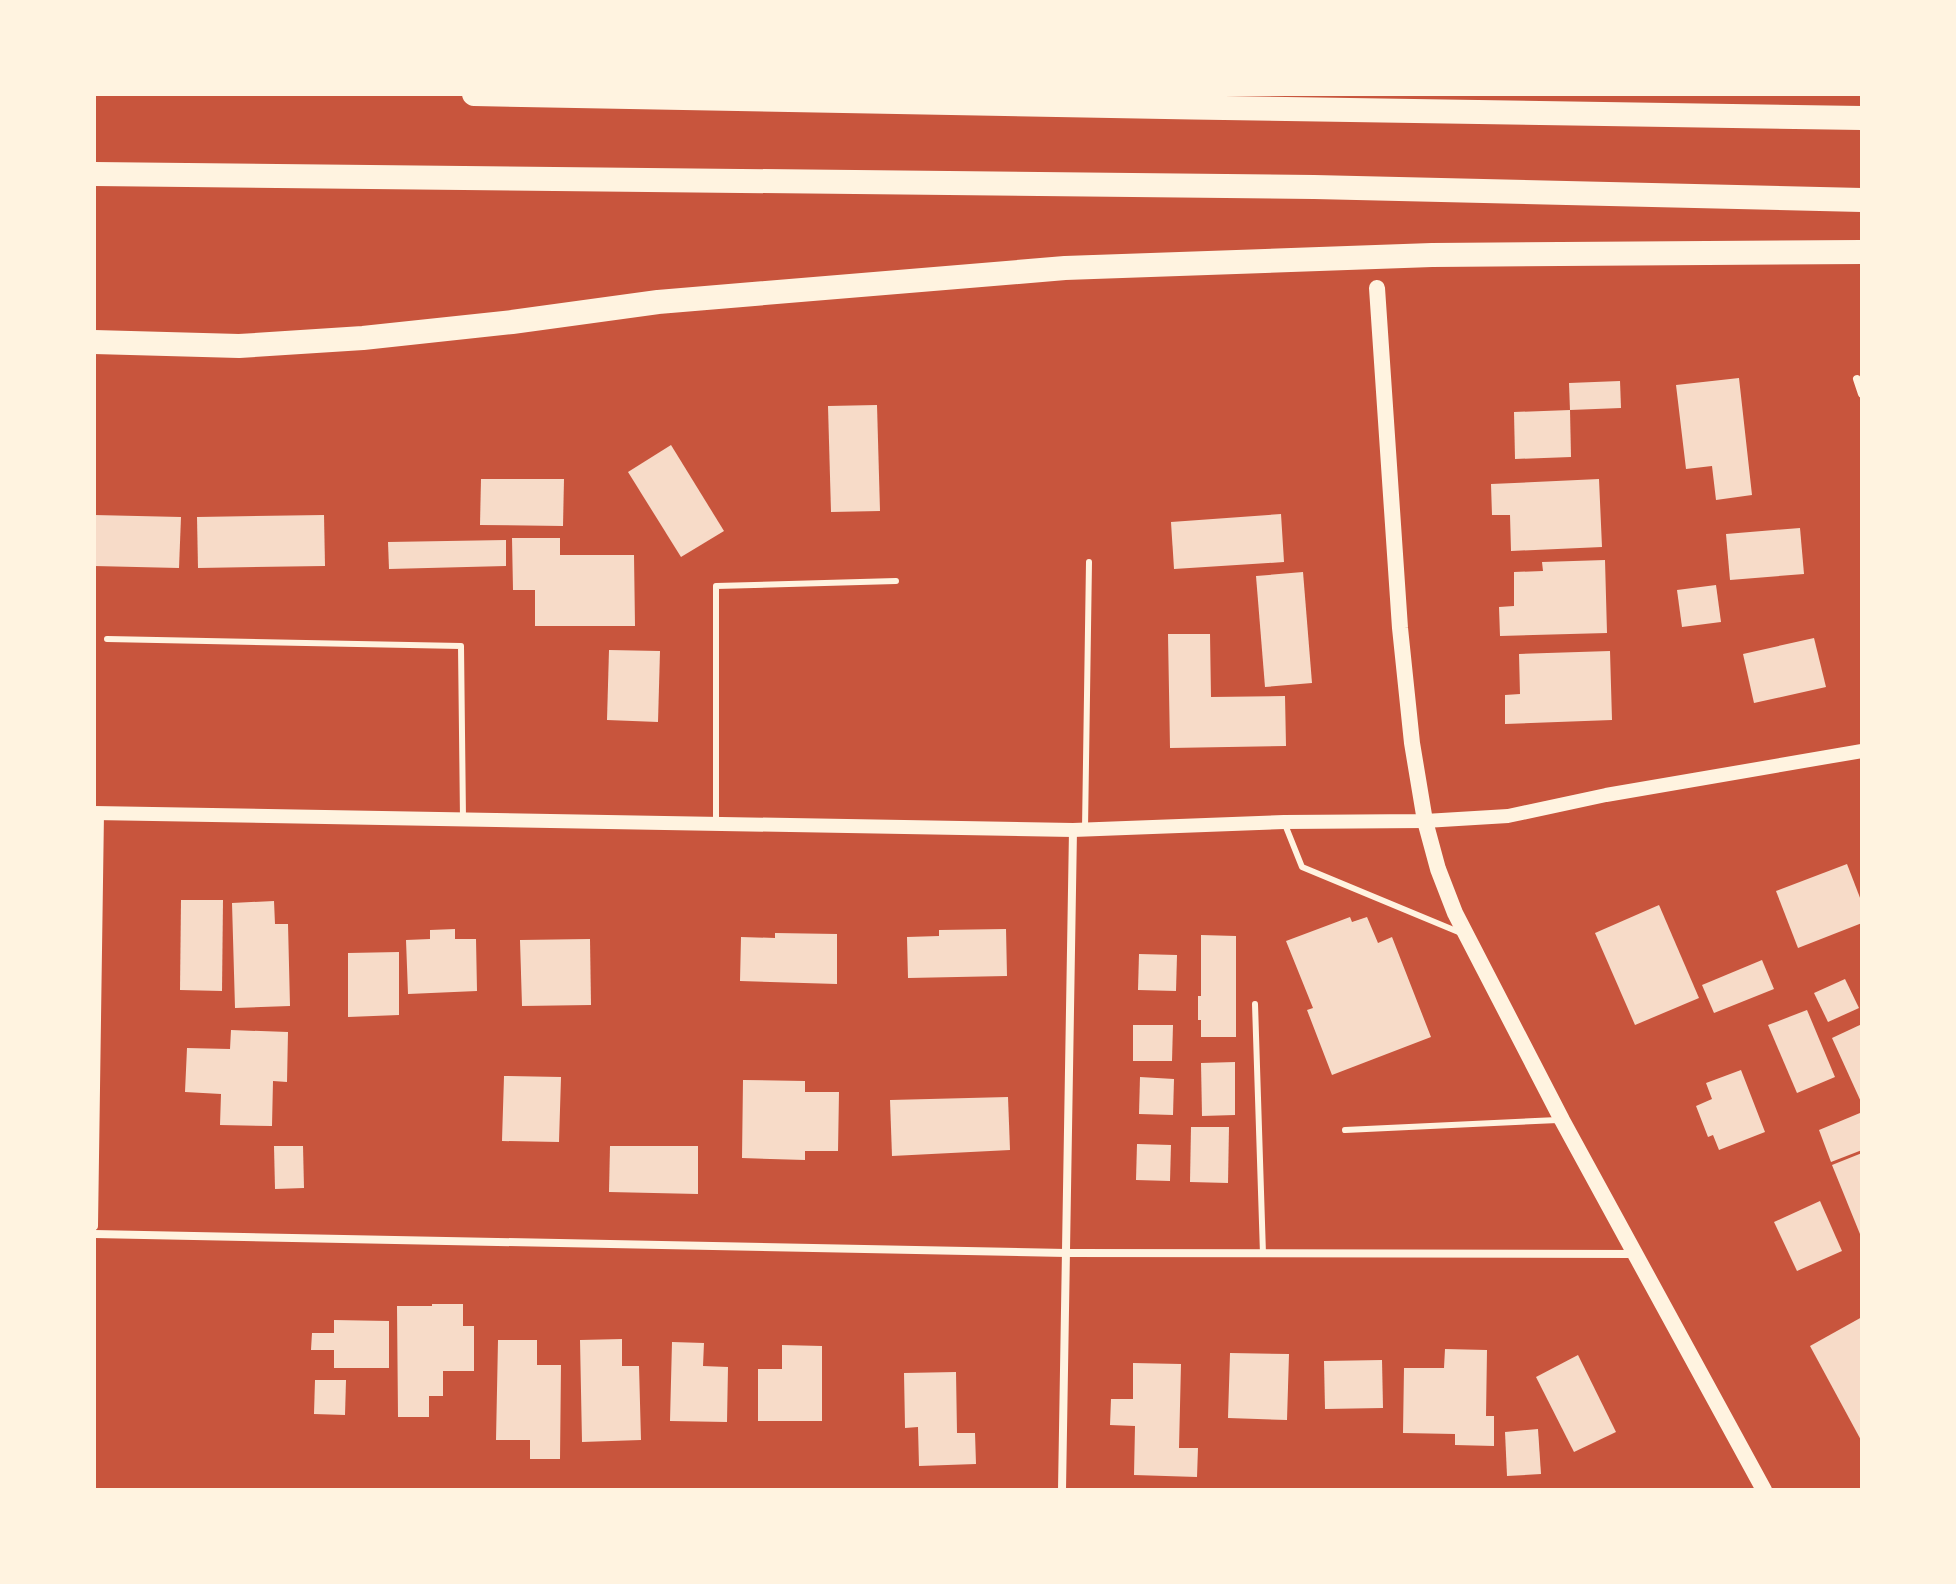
<svg xmlns="http://www.w3.org/2000/svg" width="1956" height="1584" viewBox="0 0 1956 1584" font-family="'Public Sans',sans-serif">
<style>
.building{fill:#f7dbc8}
.lines{fill:none;stroke-linecap:round;stroke-linejoin:round}
.service{stroke:#fff3e0;stroke-width:6}
.minor{stroke:#fff3e0;stroke-width:8}
.tertiary{stroke:#fff3e0;stroke-width:14}
.secondary{stroke:#fff3e0;stroke-width:16}
.motorway{stroke:#fff3e0;stroke-width:24}
</style>
<rect width="100%" height="100%" fill="#c8553d"/>
<!-- building -->
<g class="building">
<polygon points="1739,378 1752,495 1716,500 1712,466 1686,469 1676,385"/>
<polygon points="1620,381 1621,408 1570,410 1569,383"/>
<polygon points="877,405 880,511 831,512 828,406"/>
<polygon points="1570,410 1571,457 1515,459 1514,412"/>
<polygon points="671,445 724,531 681,557 628,472"/>
<polygon points="481,479 564,479 563,526 480,525"/>
<polygon points="1599,479 1602,547 1511,551 1510,515 1492,515 1491,484"/>
<polygon points="1281,514 1284,562 1174,569 1171,522"/>
<polygon points="94,515 181,517 179,568 94,566"/>
<polygon points="324,515 325,566 198,568 197,517"/>
<polygon points="1800,528 1804,574 1730,580 1726,534"/>
<polygon points="512,538 560,538 560,555 634,555 635,626 535,626 535,590 513,590"/>
<polygon points="506,540 506,566 389,569 388,542"/>
<polygon points="1605,560 1607,633 1500,636 1499,607 1514,606 1514,572 1543,571 1542,562"/>
<polygon points="1303,572 1312,683 1265,687 1256,576"/>
<polygon points="1716,585 1721,622 1682,627 1677,590"/>
<polygon points="1168,634 1210,634 1211,697 1285,696 1286,746 1170,748"/>
<polygon points="1814,638 1826,687 1754,703 1743,654"/>
<polygon points="609,650 660,651 658,722 607,720"/>
<polygon points="1610,651 1612,720 1505,724 1505,695 1520,694 1519,654"/>
<polygon points="1847,864 1862,903 1862,923 1798,948 1776,891"/>
<polygon points="181,900 223,900 222,991 180,990"/>
<polygon points="274,901 275,924 288,924 290,1006 235,1008 232,903"/>
<polygon points="1659,905 1699,998 1635,1025 1595,933"/>
<polygon points="1350,917 1352,922 1367,917 1378,943 1392,937 1431,1037 1332,1075 1307,1010 1313,1008 1286,941"/>
<polygon points="455,929 455,939 476,939 477,991 408,994 406,940 430,939 430,930"/>
<polygon points="1006,929 1007,976 908,978 907,937 939,936 939,930"/>
<polygon points="775,933 837,934 837,984 740,981 741,937 775,938"/>
<polygon points="1201,935 1236,936 1236,1037 1201,1037 1201,1020 1198,1020 1198,996 1201,996"/>
<polygon points="590,939 591,1005 522,1006 520,940"/>
<polygon points="399,952 399,1015 348,1017 348,953"/>
<polygon points="1139,954 1177,955 1176,991 1138,990"/>
<polygon points="1762,960 1774,989 1714,1013 1702,985"/>
<polygon points="1845,979 1859,1008 1828,1022 1814,993"/>
<polygon points="1807,1010 1835,1077 1797,1093 1768,1025"/>
<polygon points="1862,1024 1862,1104 1832,1038"/>
<polygon points="1133,1025 1173,1025 1172,1061 1133,1061"/>
<polygon points="231,1030 288,1032 287,1082 273,1081 272,1126 220,1125 221,1094 185,1092 187,1048 230,1049"/>
<polygon points="1235,1062 1235,1115 1202,1116 1201,1063"/>
<polygon points="1741,1070 1765,1132 1719,1150 1713,1135 1708,1137 1696,1106 1712,1099 1706,1083"/>
<polygon points="504,1076 561,1077 559,1142 502,1141"/>
<polygon points="1140,1077 1174,1079 1173,1115 1139,1114"/>
<polygon points="743,1080 805,1081 805,1092 839,1092 838,1151 805,1151 805,1160 742,1158"/>
<polygon points="1008,1097 1010,1150 892,1156 890,1100"/>
<polygon points="1860,1113 1862,1150 1831,1162 1819,1130"/>
<polygon points="1191,1127 1229,1127 1228,1183 1190,1182"/>
<polygon points="1137,1144 1171,1145 1170,1181 1136,1180"/>
<polygon points="274,1146 303,1146 304,1188 275,1189"/>
<polygon points="610,1146 698,1146 698,1194 609,1192"/>
<polygon points="1862,1153 1862,1239 1832,1165"/>
<polygon points="1820,1201 1842,1251 1797,1271 1774,1222"/>
<polygon points="432,1304 463,1304 463,1326 474,1326 474,1371 443,1371 443,1396 429,1396 429,1417 398,1417 397,1306 432,1306"/>
<polygon points="1862,1317 1862,1442 1810,1346"/>
<polygon points="334,1320 389,1321 389,1368 334,1368 334,1350 311,1350 312,1333 334,1333"/>
<polygon points="622,1339 622,1366 639,1366 641,1440 582,1442 580,1340"/>
<polygon points="498,1340 537,1340 537,1365 561,1365 560,1459 530,1459 530,1440 496,1440"/>
<polygon points="672,1342 704,1343 703,1366 728,1367 727,1422 670,1421"/>
<polygon points="782,1345 822,1346 822,1421 758,1421 758,1369 782,1369"/>
<polygon points="1445,1349 1487,1350 1486,1416 1494,1416 1494,1446 1455,1445 1455,1434 1403,1433 1404,1368 1444,1368"/>
<polygon points="1230,1353 1289,1354 1287,1420 1228,1418"/>
<polygon points="1578,1355 1616,1432 1574,1452 1536,1377"/>
<polygon points="1382,1360 1383,1408 1325,1409 1324,1361"/>
<polygon points="1133,1363 1181,1364 1179,1448 1198,1448 1197,1477 1134,1475 1135,1426 1110,1425 1111,1399 1133,1399"/>
<polygon points="956,1372 957,1433 975,1433 976,1464 919,1466 918,1427 905,1428 904,1373"/>
<polygon points="315,1380 346,1380 345,1415 314,1414"/>
<polygon points="1538,1429 1541,1474 1507,1476 1505,1432"/>
</g>
<g class="lines">
<!-- service -->
<g class="service">
<polyline points="107,639 461,646 463,819"/>
<polyline points="1284,822 1302,867 1461,933"/>
<polyline points="716,824 716,586 896,581"/>
<polyline points="1085,829 1089,562"/>
<polyline points="1255,1004 1263,1254"/>
<polyline points="1345,1130 1558,1120"/>
</g>
<!-- minor -->
<g class="minor">
<polyline points="1857,379 1862,394"/>
<polyline points="94,1226 100,813"/>
<polyline points="94,1234 1066,1253 1636,1254"/>
<polyline points="1062,1490 1073,830"/>
</g>
<!-- tertiary -->
<polyline class="tertiary" points="94,813 1073,830 1284,822 1425,821 1508,816 1606,795 1862,751"/>
<!-- secondary -->
<polyline class="secondary" points="1377,288 1400,628 1412,743 1425,821 1438,869 1455,913 1562,1120 1764,1490"/>
<!-- motorway -->
<g class="motorway">
<path d="M 474,94 C 937,101 1399,114 1862,118"/>
<polyline points="94,174 1314,187 1862,200"/>
<polyline points="94,342 239,346 363,338 512,322 658,302 1065,268 1432,255 1862,252"/>
</g>
</g>
<!-- border -->
<rect width="1956" height="1584" fill="none" stroke="#fff3e0" stroke-width="192"/>
</svg>
